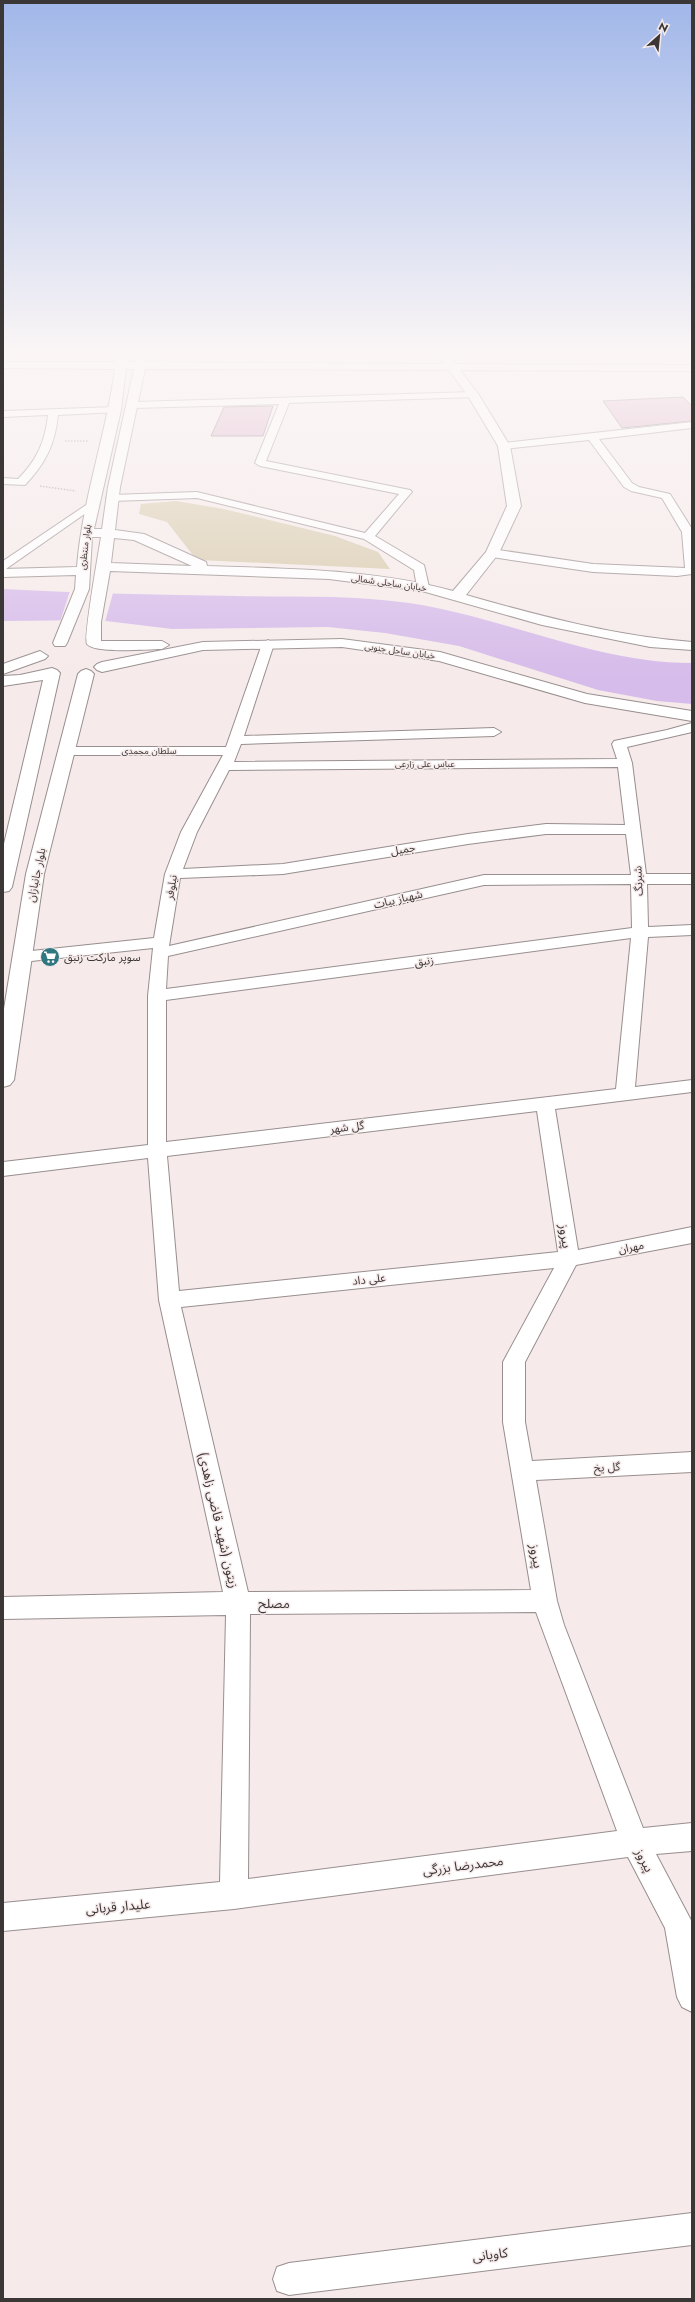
<svg xmlns="http://www.w3.org/2000/svg" width="695" height="2302" viewBox="0 0 695 2302" font-family="Jost,'Noto Sans Arabic',sans-serif">
<style>
.green{fill:#d8caac}
.water{fill:#d6bcea}
.pier{fill:#f6ebea}
.building{fill:#d8a6c1;stroke:#726a6e}
.lines{fill:none;stroke-linecap:round;stroke-linejoin:round}
.street-casing{stroke:#988e8e;stroke-width:2}
.secondary-casing{stroke:#988e8e;stroke-width:2}
.path{stroke:#a69e9e;stroke-width:1.5;stroke-dasharray:1.5 1.5;stroke-linecap:butt}
.street{fill:#fff;fill-rule:evenodd}
.secondary{fill:#fff;fill-rule:evenodd}
.labels{text-anchor:middle;stroke-width:3;stroke-linejoin:round;paint-order:stroke}
.far-street-label{font-size:9px;fill:#3b3737;stroke:#f6ebea}
.street-label{font-size:11px;fill:#3b3737;stroke:#f6ebea}
.poi-label{font-size:11px;fill:#3b3737;stroke:#f6ebea;text-anchor:start}
.near-street-label{font-size:13px;fill:#3b3737;stroke:#f6ebea}
</style>
<rect width="100%" height="100%" fill="#f6ebea"/>
<!-- green -->
<polygon class="green" points="176,501 224,509 335,536 378,552 390,569 200,560 192,554 167,522 139,514 141,504"/>
<!-- water -->
<path class="water" d="M 3,589 C 81,593 159,595 237,596 C 294,597 352,595 409,603 C 504,617 595,663 692,663 L 692,704 L 657,701 L 598,690 L 459,646 L 385,633 L 328,627 L 172,629 L 98,620 L 3,621 Z"/>
<!-- pier -->
<polygon class="pier" points="70,591 113,593 105,622 60,622"/>
<!-- building -->
<g class="building">
<polygon points="683,397 692,406 692,421 622,428 603,401"/>
<polygon points="273,406 263,436 211,436 224,407"/>
</g>
<g class="lines">
<!-- street casing -->
<g class="street-casing">
<g id="street">
<polygon points="473,392 477,393 477,397 289,403 266,461 410,490 412,492 410,494 375,536 424,565 429,587 427,590 423,591 417,587 414,570 364,539 197,498 112,501 106,498 112,495 197,492 365,533 399,494 260,466 255,463 279,404 133,408 128,405 133,402"/>
<path d="M 115,407 L 120,410 L 119,412 L 58,415 C 55,445 45,464 25,485 L 3,484 L 3,478 L 18,479 C 37,460 45,442 48,415 L 3,417 L 3,411 Z"/>
<polygon points="692,422 692,428 599,439 632,483 639,487 670,494 692,529 692,574 677,576 593,572 492,557 486,553 492,549 593,564 685,568 682,532 662,498 631,491 624,487 589,440 504,449 499,446 504,443"/>
<polygon points="92,501 96,502 98,504 96,506 3,571 3,561"/>
<path d="M 268,640 L 274,644 L 244,736 L 494,728 L 501,732 L 494,736 L 241,744 L 234,762 L 617,759 L 612,744 L 614,741 L 667,730 L 692,723 L 692,732 L 627,747 L 632,763 L 646,874 L 692,874 L 692,884 L 647,884 L 648,927 L 692,925 L 692,935 L 648,937 L 635,1087 L 692,1080 L 692,1092 L 555,1109 L 578,1250 L 692,1227 L 692,1243 L 576,1265 L 525,1362 L 525,1422 L 532,1461 L 692,1452 L 692,1472 L 536,1480 L 557,1601 L 564,1625 L 643,1828 L 692,1823 L 692,1851 L 656,1854 L 692,1922 L 692,2012 L 682,2007 L 677,1997 L 665,1928 L 628,1857 L 234,1909 L 3,1931 L 3,1903 L 220,1882 L 226,1615 L 3,1619 L 3,1597 L 223,1592 L 159,1300 L 148,1158 L 3,1176 L 3,1162 L 148,1145 L 148,996 L 153,948 L 22,962 L 16,961 L 14,957 L 16,953 L 22,952 L 154,938 L 165,874 L 181,832 L 223,755 L 67,755 L 60,751 L 67,747 L 226,747 L 262,644 ZM 618,767 L 625,825 L 546,824 L 468,834 L 283,864 L 183,869 L 197,832 L 229,770 ZM 546,834 L 626,834 L 631,875 L 484,875 L 169,946 L 180,878 L 283,874 L 468,844 ZM 631,884 L 632,928 L 166,989 L 168,956 L 484,885 ZM 631,938 L 616,1089 L 166,1142 L 166,1000 ZM 537,1111 L 558,1252 L 179,1291 L 167,1156 ZM 554,1268 L 503,1362 L 503,1422 L 531,1590 L 248,1592 L 181,1307 ZM 536,1612 L 617,1831 L 248,1879 L 250,1614 Z"/>
<polygon points="692,2213 692,2245 289,2295 277,2291 273,2279 277,2267 289,2263"/>
</g>
</g>
<!-- secondary casing -->
<g class="secondary-casing">
<g id="secondary">
<path d="M 117,355 L 127,355 L 127,362 L 136,362 L 138,355 L 148,355 L 147,362 L 444,364 L 440,358 L 445,355 L 449,356 L 455,364 L 692,365 L 692,371 L 460,370 L 479,395 L 510,446 L 521,506 L 499,553 L 466,595 C 540,616 615,636 692,642 L 692,650 L 650,647 L 542,625 L 422,591 L 329,579 L 110,571 L 101,622 L 101,641 L 162,641 L 169,645 L 162,649 C 148,649 95,654 87,644 C 83,639 99,550 101,537 L 92,537 L 89,589 L 67,643 L 65,646 L 55,646 L 53,643 L 75,589 L 76,575 L 3,577 L 3,569 L 77,567 C 82,500 106,436 115,369 L 3,368 L 3,362 L 116,362 ZM 126,369 L 134,369 L 108,487 L 102,529 L 94,529 L 121,410 ZM 145,369 L 449,370 L 468,396 L 498,446 L 507,506 L 486,552 L 453,591 C 374,569 289,569 207,566 L 206,562 L 144,534 L 115,530 L 120,487 ZM 114,538 L 134,540 L 192,566 L 111,563 Z"/>
<polygon points="342,639 440,652 587,694 692,711 692,721 585,703 439,661 342,647 203,650 102,672 97,670 94,667 97,664 102,662 203,642"/>
<polygon points="40,651 48,656 45,659 3,674 3,664"/>
<polygon points="52,668 57,670 60,673 12,887 9,891 3,892 3,848 43,680 3,686 3,676 20,675"/>
<polygon points="86,669 91,671 94,674 44,874 14,1080 10,1085 3,1087 3,1015 26,874 78,674 81,671"/>
</g>
</g>
<!-- path -->
<g class="path">
<polyline points="65,441 88,441"/>
<polyline points="40,486 76,491"/>
</g>
<!-- street -->
<use href="#street" class="street"/>
<!-- secondary -->
<use href="#secondary" class="secondary"/>
</g>
<!-- sky -->
<linearGradient id="sky" x2="0" y2="1"><stop stop-color="#a1b7e9"/><stop offset="0.52" stop-color="#fbf6f6"/><stop offset="1" stop-color="#fbf6f6" stop-opacity="0"/></linearGradient>
<rect width="695" height="677" fill="url(#sky)"/>
<!-- icons -->
<defs>
<g id="supermarket-disc" transform="scale(1)"><circle r="9.5" fill="#307782" stroke="#f6ebea"/><path d="M-6-5.5h2.5l.6 2H6L4.5 2H-2.5L-4.4-4H-6ZM-1.5 3.2a1.3 1.3 0 1 0 .1 0ZM3 3.2a1.3 1.3 0 1 0 .1 0Z" fill="#fff"/></g>
</defs>
<g fill-rule="evenodd">
<use href="#supermarket-disc" x="50" y="957"/>
</g>
<g class="labels">
<!-- far-street labels -->
<g class="far-street-label">
<text transform="translate(85 547) rotate(-83)" y="3">بلوار منتظری</text>
<text transform="translate(389 583) rotate(8)" y="3">خیابان ساحلی شمالی</text>
<text transform="translate(400 651) rotate(8)" y="3">خیابان ساحل جنوبی</text>
<text x="149" y="754">سلطان محمدی</text>
<text x="425" y="767">عباس علی زارعی</text>
</g>
<!-- street labels -->
<g class="street-label">
<text transform="translate(403 849) rotate(-9)" y="4">جمیل</text>
<text transform="translate(36 875) rotate(-78)" y="4">بلوار جانبازان</text>
<text transform="translate(638 881) rotate(-93)" y="4">شبرنگ</text>
<text transform="translate(171 887) rotate(-80)" y="4">نیلوفر</text>
<text transform="translate(398 899) rotate(-13)" y="4">شهباز بیات</text>
<text transform="translate(424 961) rotate(-8)" y="4">زنبق</text>
<text transform="translate(347 1127) rotate(-7)" y="4">گل شهر</text>
<text transform="translate(631 1247) rotate(-11)" y="4">مهران</text>
<text transform="translate(369 1279) rotate(-6)" y="4">علی داد</text>
<text transform="translate(607 1467) rotate(-3)" y="4">گل یخ</text>
</g>
<!-- poi labels -->
<g class="poi-label">
<text x="64" y="961">سوپر مارکت زنبق</text>
</g>
<!-- near-street labels -->
<g class="near-street-label">
<text transform="translate(566 1236) rotate(81)" y="5">پیروز</text>
<text transform="translate(219 1520) rotate(77)" y="5">زیتون (شهید قاضی زاهدی)</text>
<text transform="translate(537 1556) rotate(80)" y="5">پیروز</text>
<text x="274" y="1608">مصلح</text>
<text transform="translate(645 1860) rotate(62)" y="5">پیروز</text>
<text transform="translate(463 1865) rotate(-7)" y="5">محمدرضا بزرگی</text>
<text transform="translate(118 1906) rotate(-5)" y="5">علیدار قربانی</text>
<text transform="translate(490 2254) rotate(-7)" y="5">کاویانی</text>
</g>
</g>
<!-- border -->
<rect width="695" height="2302" fill="none" stroke="#3b3737" stroke-width="8"/>
<!-- north arrow -->
<g transform="translate(659 36) rotate(27)" stroke="#f6ebea" stroke-width="3" paint-order="stroke">
<path d="M0-3L7 15L0 10L-7 15Z" fill="#3b3737"/>
<text y="-6" font-size="11" font-weight="bold" text-anchor="middle" fill="#3b3737">N</text>
</g>
</svg>
